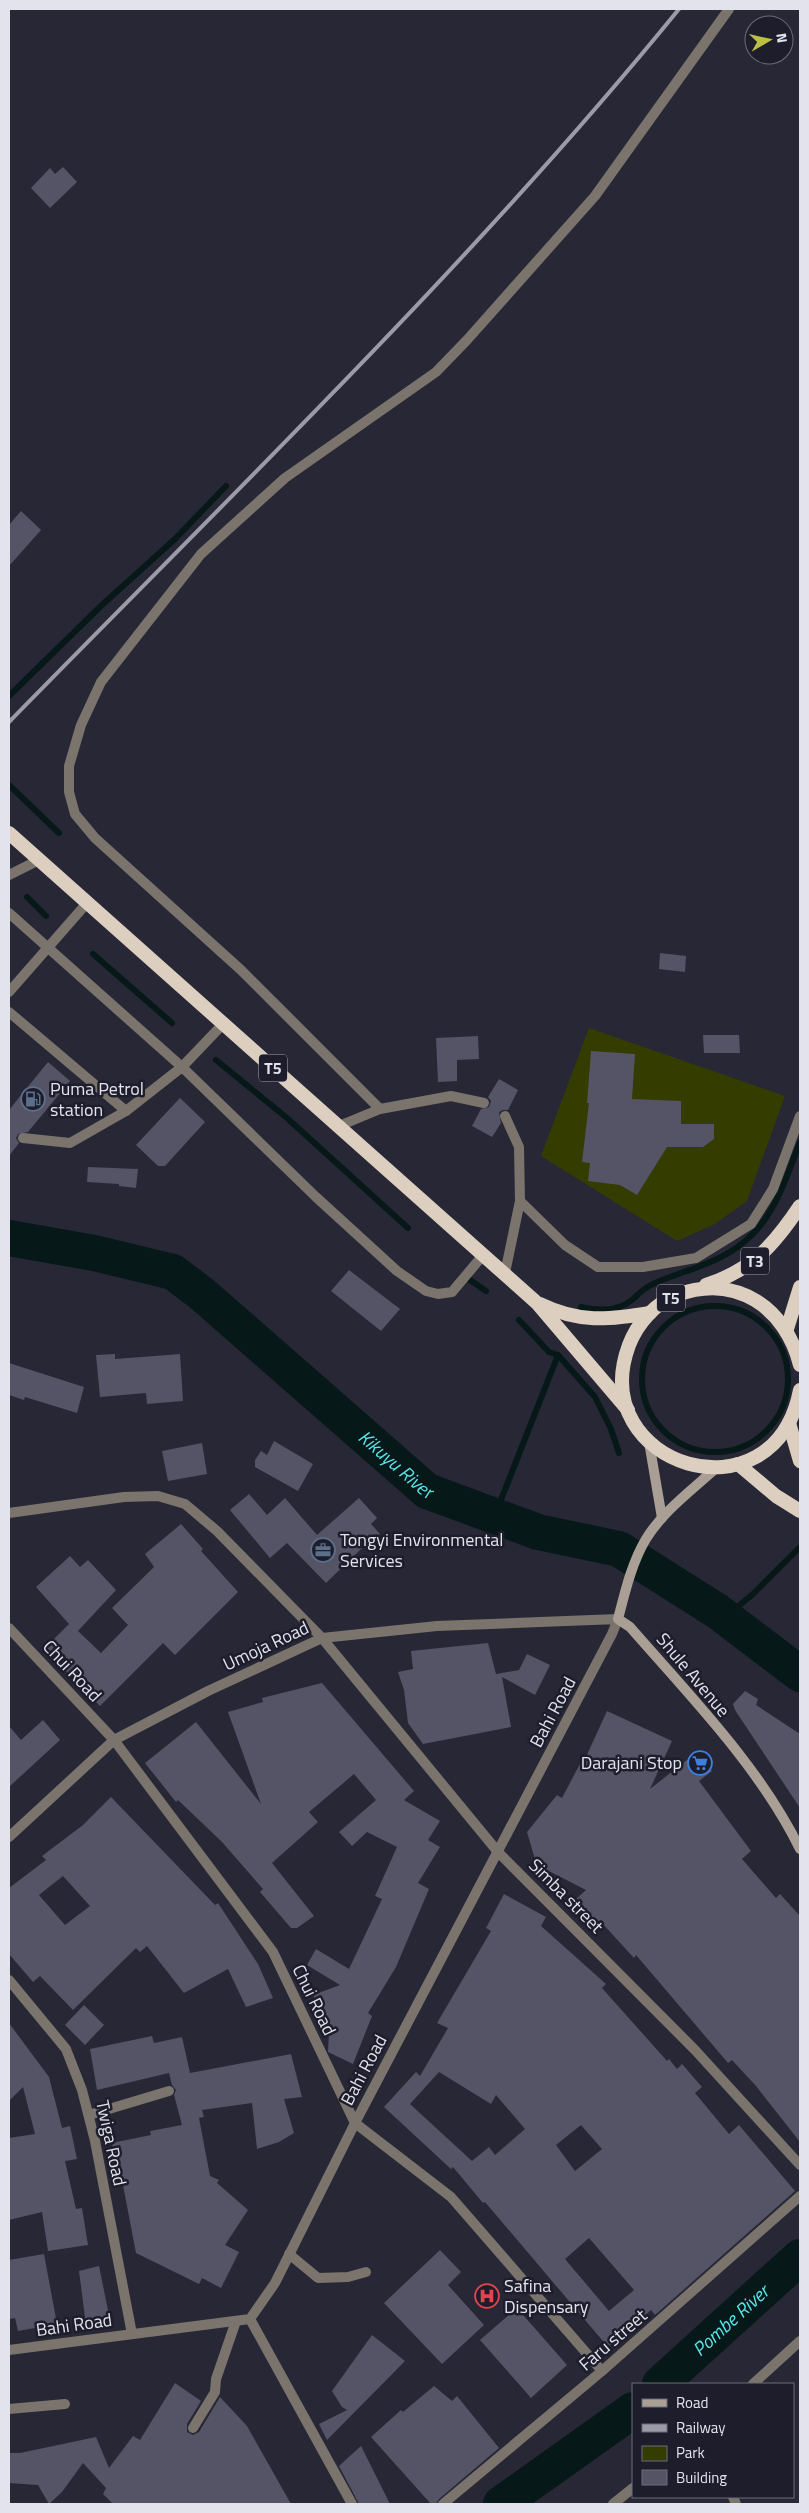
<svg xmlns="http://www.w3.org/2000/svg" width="809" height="2513" viewBox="0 0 809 2513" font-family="'Titillium Web',sans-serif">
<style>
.green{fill:#353c00}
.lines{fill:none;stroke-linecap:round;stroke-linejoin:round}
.stream{stroke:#061818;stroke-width:6}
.river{stroke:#061818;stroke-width:36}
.building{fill:#545466;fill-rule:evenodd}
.service{stroke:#7a746d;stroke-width:10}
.minor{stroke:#7a746d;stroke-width:10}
.secondary{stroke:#a99f94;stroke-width:10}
.trunk{stroke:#ddcfc0;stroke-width:14}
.rail{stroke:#9b9ba8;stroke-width:4}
.labels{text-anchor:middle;stroke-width:5;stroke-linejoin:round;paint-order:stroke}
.shield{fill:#1e1d2c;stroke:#a8a8b4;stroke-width:1}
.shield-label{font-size:16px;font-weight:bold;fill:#e3e3ee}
.poi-label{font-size:18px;fill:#e3e3ee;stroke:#1e1d2c;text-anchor:start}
.street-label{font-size:18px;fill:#e3e3ee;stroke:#1e1d2c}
.water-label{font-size:19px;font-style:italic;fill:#59e6ea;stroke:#1e1d2c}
</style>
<rect width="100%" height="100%" fill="#272736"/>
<!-- green -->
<polygon class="green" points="589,1028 785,1096 747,1201 715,1224 677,1241 541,1156"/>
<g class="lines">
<!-- stream -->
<g class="stream">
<polyline points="9,696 103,604 175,539 226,486"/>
<polyline points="9,785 59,833"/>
<polyline points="27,897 46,916"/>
<polyline points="93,954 172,1023"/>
<polyline points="216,1060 287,1118 408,1228"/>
<polyline points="470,1280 486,1291"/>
<circle cx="715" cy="1379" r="73"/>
<path d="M 581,1307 C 598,1311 618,1311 632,1300 C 639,1294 645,1287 653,1284 C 670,1276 686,1272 703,1265 C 766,1242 778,1200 800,1142"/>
<polyline points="519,1320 549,1352 558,1355 595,1397 611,1429 619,1453"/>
<polyline points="495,1515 558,1355"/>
<polyline points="725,1617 752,1595 800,1547"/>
</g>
<!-- river -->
<g class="river">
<path id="s1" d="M 9,1238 L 94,1253 L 173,1272 L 202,1294 L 427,1491 L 538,1532 L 619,1549 L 717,1611 L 800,1674"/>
<path id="s2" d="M 660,2384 L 800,2257"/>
<polyline points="501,2504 633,2410"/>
</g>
</g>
<!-- building -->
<g class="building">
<polygon points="63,167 77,182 50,208 31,188 50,168 55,174"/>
<polygon points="21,511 41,530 9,566 9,525"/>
<polygon points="660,953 686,956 685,972 659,969"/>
<polygon points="703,1035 739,1035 740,1053 704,1053"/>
<polygon points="478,1036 479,1059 457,1060 457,1081 438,1082 436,1038"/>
<polygon points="591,1051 635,1054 632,1099 681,1101 681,1124 714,1124 714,1139 703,1147 667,1147 637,1195 620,1185 588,1181 590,1163 582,1162 589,1103 587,1103"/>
<polygon points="48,1062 70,1081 28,1132 18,1134 16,1138 19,1143 9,1156 9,1110"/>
<polygon points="499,1079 518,1090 508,1110 503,1110 499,1112 501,1123 492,1137 472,1126 481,1109 489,1107 491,1101 488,1097"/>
<polygon points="180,1098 205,1122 165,1166 158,1166 136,1145"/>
<polygon points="88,1167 138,1169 136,1188 119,1186 119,1184 87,1182"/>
<polygon points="349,1270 400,1309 381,1331 331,1291"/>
<polygon points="115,1354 115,1359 180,1354 183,1401 147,1404 146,1393 100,1397 96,1355"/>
<polygon points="9,1363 84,1387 77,1413 25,1397 24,1400 9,1395"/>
<polygon points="274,1441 313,1464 298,1491 255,1467 255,1460 261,1451 267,1455"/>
<polygon points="202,1443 207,1474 168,1481 162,1451"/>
<polygon points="249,1494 267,1515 285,1498 317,1535 359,1498 377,1518 371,1524 380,1534 361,1549 326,1583 287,1543 270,1558 230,1510"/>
<polygon points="181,1524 203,1549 201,1551 238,1592 175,1655 163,1643 100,1706 44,1649 69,1624 36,1587 70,1556 80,1567 88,1560 116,1590 78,1631 101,1653 128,1625 112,1608 154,1567 145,1554"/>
<polygon points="488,1643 496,1674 519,1670 527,1654 550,1665 535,1695 502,1677 511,1727 423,1744 408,1723 404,1690 398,1672 413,1669 411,1651"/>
<polygon points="322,1683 414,1791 404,1800 440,1821 428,1840 440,1847 418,1883 429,1889 396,1967 368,2013 372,2016 353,2064 328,2052 329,2033 313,1995 340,1985 307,1965 316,1949 349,1969 382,1899 375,1896 397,1847 367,1832 352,1846 339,1832 376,1800 354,1774 309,1812 318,1822 272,1863 314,1916 297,1928 291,1928 260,1892 263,1889 222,1842 178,1800 176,1802 145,1763 196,1722 261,1804 228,1712 263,1702 262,1698"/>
<polygon points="745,1691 758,1699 756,1705 800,1734 800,1808 735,1710 733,1704"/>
<polygon points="607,1711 672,1741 650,1789 697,1752 712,1771 699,1781 751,1851 742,1859 776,1898 780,1894 800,1916 800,2142 756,2086 732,2060 728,2063 636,1955 634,1958 602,1923 599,1926 576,1899 586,1890 541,1867 534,1856 527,1832 557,1795 562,1798 583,1758 585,1759"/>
<polygon points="43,1720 60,1740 9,1787 9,1726 21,1740"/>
<path d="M 111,1797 L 215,1905 L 218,1903 L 258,1964 L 273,1998 L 246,2007 L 228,1969 L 184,1993 L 147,1946 L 140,1952 L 136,1948 L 73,2010 L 40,1976 L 33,1982 L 9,1954 L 9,1888 L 46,1860 L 42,1856 L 83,1825 ZM 63,1876 L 90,1906 L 65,1925 L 39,1895 Z"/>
<path d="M 504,1894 L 546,1917 L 541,1926 L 606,1984 L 602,1988 L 667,2061 L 669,2059 L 677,2069 L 682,2064 L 702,2087 L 695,2093 L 729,2134 L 739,2125 L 795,2191 L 655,2315 L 651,2310 L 608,2347 L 485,2202 L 483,2203 L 453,2167 L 451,2169 L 384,2107 L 416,2072 L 420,2076 L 448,2028 L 437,2023 L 491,1931 L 486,1928 ZM 439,2072 L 491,2104 L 496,2095 L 525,2129 L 495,2155 L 489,2147 L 472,2161 L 410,2104 ZM 581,2125 L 602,2149 L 575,2171 L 556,2145 ZM 589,2238 L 634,2290 L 609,2311 L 565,2259 Z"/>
<polygon points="84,2005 104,2025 85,2045 65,2025"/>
<polygon points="9,2023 49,2077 62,2128 70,2126 77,2159 65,2161 76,2209 82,2208 88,2245 48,2251 42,2212 9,2220 9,2138 35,2134 23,2087 9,2101"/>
<polygon points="152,2036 154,2043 182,2037 190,2073 291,2054 302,2097 284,2099 294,2133 279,2142 257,2149 252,2103 202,2110 204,2117 199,2118 210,2176 219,2180 217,2183 248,2210 225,2245 239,2252 221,2288 202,2278 199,2284 136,2253 122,2180 120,2181 112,2143 151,2135 150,2131 182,2125 174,2095 176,2090 172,2085 169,2073 97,2090 90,2049"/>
<polygon points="440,2250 461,2272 448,2285 484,2325 442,2364 384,2303"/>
<polygon points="44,2254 57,2324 18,2331 15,2318 9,2319 9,2260"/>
<polygon points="99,2266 110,2320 86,2325 79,2271"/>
<polygon points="517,2308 567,2365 531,2398 480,2340"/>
<polygon points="372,2335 405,2361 327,2440 319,2424 347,2410 342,2407 332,2391"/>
<polygon points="175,2383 201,2401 187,2424 187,2432 193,2435 199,2432 220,2397 247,2426 291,2504 113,2504 103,2494 106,2488 83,2463 62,2492 49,2504 38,2485 9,2483 9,2453 20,2453 96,2437 109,2468 133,2436 140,2440"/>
<polygon points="434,2386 452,2401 457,2396 499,2448 439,2499 436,2504 431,2504 371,2437 401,2410 403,2412"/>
<polygon points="361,2446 390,2504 359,2504 339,2466"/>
</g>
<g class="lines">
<!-- service -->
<g class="service">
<polyline points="9,913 182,1067 316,1197 397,1271 426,1291 438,1294 452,1292 484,1254"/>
<polyline points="9,992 87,903"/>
<polyline points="9,1012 126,1111"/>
<polyline points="339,1126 380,1109 451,1096 484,1103"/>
<polyline points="23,1138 70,1143 126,1111 182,1067 223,1024"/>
<polyline points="505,1273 520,1201 519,1147 505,1116"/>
<polyline points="89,2115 169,2091"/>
<polyline points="289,2254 318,2278 348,2277 366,2272"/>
<polyline points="9,2409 65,2404"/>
<polyline points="193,2428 215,2392 216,2379 236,2321"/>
</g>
<!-- minor -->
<g class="minor">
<polyline points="9,875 39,860"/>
<polyline points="380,1109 241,970 95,838 75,814 69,792 69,766 81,725 101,682 201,554 285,478 436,372 467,340 595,196 729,9"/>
<polyline points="520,1201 565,1245 598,1267 643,1267 696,1258 751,1224 773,1189 800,1116"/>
<polyline points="9,1513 124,1497 158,1496 185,1504 217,1531 322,1638 498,1852 695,2050 800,2165"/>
<polyline points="9,1628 114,1740 273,1952 355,2123 451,2197 602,2371"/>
<polyline points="9,1837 114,1740 208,1691 322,1638 437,1626 618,1619 612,1634 355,2123 275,2283 250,2319 9,2350"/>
<polyline points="9,1980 66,2049 82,2090 95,2141 132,2334"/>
<polyline points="250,2319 352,2504"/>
<polyline points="753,2384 800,2341"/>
<polyline points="733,2497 736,2504"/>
<polyline points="443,2504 602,2371 800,2196"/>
<polyline points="613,2504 633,2488"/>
</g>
<!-- secondary -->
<g class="secondary">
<polyline points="649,1442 662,1518"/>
<path d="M 716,1468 C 692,1490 663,1511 646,1539 C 632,1562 625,1592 618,1619 L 630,1627 C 691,1697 759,1766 800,1849"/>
</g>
<!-- trunk -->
<g class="trunk">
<polyline points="9,833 537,1303 628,1410"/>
<path d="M 706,1285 C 752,1270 774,1245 800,1206"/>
<path d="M 540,1304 C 579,1323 608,1320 650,1313"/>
<polyline points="787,1329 800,1287"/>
<path d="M 800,1365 C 786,1308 736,1273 677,1295 C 655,1303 637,1324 629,1345 C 584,1466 774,1525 800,1390"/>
<polyline points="789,1423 800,1461"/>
<polyline points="738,1464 776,1496 800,1511"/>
</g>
<!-- rail -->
<path class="rail" d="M 9,722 C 237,489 473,262 679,9"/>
</g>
<!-- icons -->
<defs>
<g id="fuel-ring" transform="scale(1.25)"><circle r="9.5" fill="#1e1d2c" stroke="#5c6f8a" stroke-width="1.5"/><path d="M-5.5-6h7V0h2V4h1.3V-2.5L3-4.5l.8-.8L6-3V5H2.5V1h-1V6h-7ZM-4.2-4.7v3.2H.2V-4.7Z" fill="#5c6f8a"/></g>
<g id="office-ring" transform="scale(1.25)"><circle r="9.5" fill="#1e1d2c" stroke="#5c6f8a" stroke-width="1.5"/><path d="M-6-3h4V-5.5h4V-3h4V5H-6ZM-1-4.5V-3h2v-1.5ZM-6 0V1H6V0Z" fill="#5c6f8a"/></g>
<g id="supermarket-ring" transform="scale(1.25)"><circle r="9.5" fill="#1e1d2c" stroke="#3f7fe0" stroke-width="1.5"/><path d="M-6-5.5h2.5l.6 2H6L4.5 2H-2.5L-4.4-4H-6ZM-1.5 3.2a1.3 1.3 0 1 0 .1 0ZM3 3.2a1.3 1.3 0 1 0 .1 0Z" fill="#3f7fe0"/></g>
<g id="hospital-ring" transform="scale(1.25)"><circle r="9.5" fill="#1e1d2c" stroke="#e0444e" stroke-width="1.5"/><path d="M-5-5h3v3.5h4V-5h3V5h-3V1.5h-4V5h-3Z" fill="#e0444e"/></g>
</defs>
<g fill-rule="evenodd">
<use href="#fuel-ring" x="33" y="1099"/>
<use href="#office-ring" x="323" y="1550"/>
<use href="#supermarket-ring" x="700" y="1763"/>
<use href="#hospital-ring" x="487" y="2296"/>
</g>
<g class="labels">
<!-- shield labels -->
<g class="shield">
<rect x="259" y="1054.5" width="28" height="27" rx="4"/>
<rect x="741" y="1247.5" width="28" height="27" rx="4"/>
<rect x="657" y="1284.5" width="28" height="27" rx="4"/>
</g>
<g class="shield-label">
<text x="273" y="1074">T5</text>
<text x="755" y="1267">T3</text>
<text x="671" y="1304">T5</text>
</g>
<!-- poi labels -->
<g class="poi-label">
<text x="50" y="1095">Puma Petrol<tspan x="50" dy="21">station</tspan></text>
<text x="340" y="1546">Tongyi Environmental<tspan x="340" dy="21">Services</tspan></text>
<text x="682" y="1769" text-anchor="end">Darajani Stop</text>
<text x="504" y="2292">Safina<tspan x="504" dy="21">Dispensary</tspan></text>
</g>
<!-- street labels -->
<g class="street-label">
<text transform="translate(266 1646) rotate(-25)" y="6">Umoja Road</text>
<text transform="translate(72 1671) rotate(47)" y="6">Chui Road</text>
<text transform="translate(693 1675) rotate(50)" y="6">Shule Avenue</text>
<text transform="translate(553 1712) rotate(-62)" y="6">Bahi Road</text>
<text transform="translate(566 1896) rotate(45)" y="6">Simba street</text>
<text transform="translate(314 2000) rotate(64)" y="6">Chui Road</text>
<text transform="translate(364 2070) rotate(-62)" y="6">Bahi Road</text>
<text transform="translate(111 2143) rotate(78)" y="6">Twiga Road</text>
<text transform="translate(74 2325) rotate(-8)" y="6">Bahi Road</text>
<text transform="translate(613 2340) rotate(-41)" y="6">Faru street</text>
</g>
<!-- water labels -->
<g class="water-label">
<text dy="7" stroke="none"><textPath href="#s1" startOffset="462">Kikuyu River</textPath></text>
<text dy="7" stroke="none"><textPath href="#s2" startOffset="95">Pombe River</textPath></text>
</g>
</g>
<!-- border -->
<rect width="809" height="2513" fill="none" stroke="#e3e3ee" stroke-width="20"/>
<!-- legend -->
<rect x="632" y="2383" width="162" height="115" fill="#1e1d2c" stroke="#6d6c7a"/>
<rect x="642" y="2399" width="25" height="8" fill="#a99f94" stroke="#6d6c7a"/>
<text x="676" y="2408" font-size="15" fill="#e3e3ee">Road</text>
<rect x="642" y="2424" width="25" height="8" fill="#9b9ba8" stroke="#6d6c7a"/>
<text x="676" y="2433" font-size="15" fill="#e3e3ee">Railway</text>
<rect x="642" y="2446" width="25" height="15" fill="#353c00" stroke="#6d6c7a"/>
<text x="676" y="2458" font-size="15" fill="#e3e3ee">Park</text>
<rect x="642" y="2470" width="25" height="15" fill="#545466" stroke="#6d6c7a"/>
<text x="676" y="2483" font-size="15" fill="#e3e3ee">Building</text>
<!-- north arrow -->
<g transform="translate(769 40) rotate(81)"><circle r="24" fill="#1e1d2c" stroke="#6d6c7a"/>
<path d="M0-4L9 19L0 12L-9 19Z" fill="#bbc044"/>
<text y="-8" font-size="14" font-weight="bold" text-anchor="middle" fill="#e3e3ee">N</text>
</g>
</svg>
